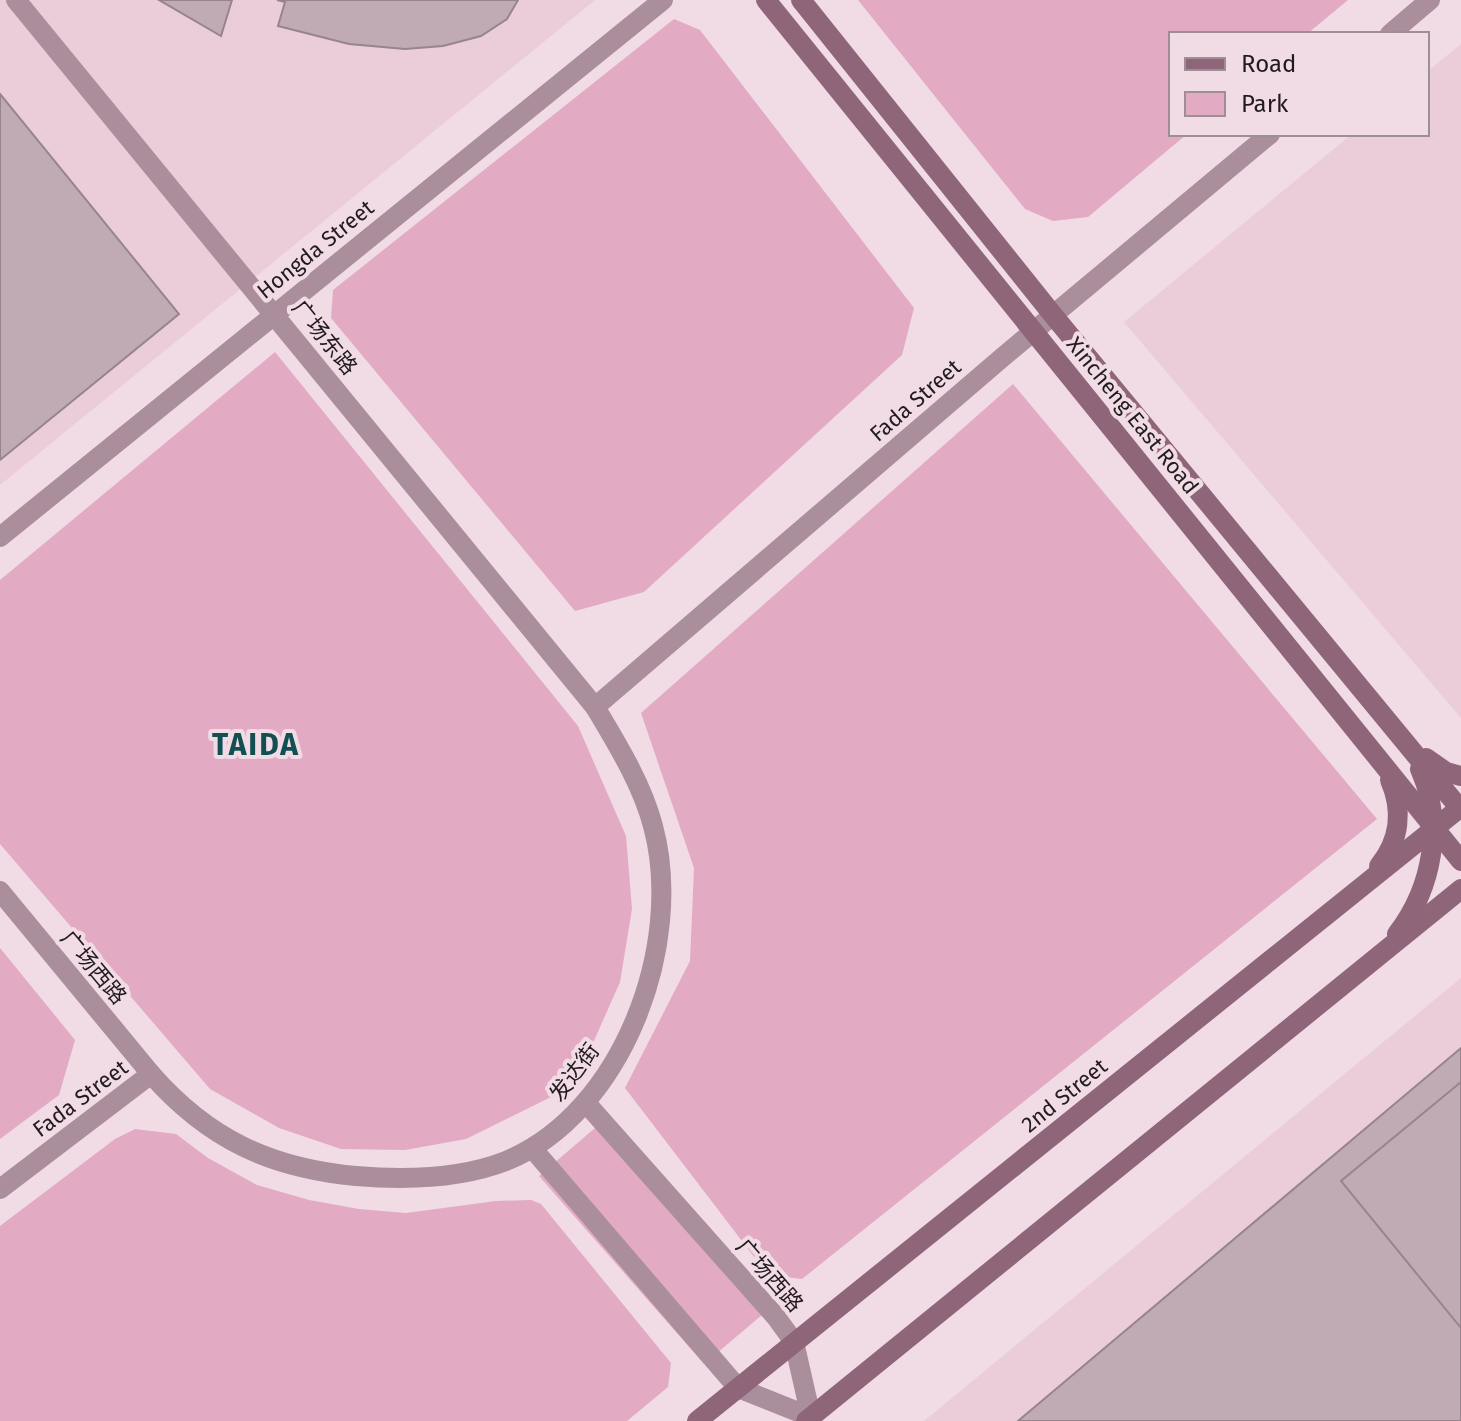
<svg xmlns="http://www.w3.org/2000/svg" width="1461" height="1421" viewBox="0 0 1461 1421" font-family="'Fira Sans','Noto Sans SC',sans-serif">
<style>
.built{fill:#eacdd9}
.green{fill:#e3aac4}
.building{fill:#c0abb4;stroke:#97848c;stroke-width:2}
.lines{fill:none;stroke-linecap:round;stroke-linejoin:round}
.tertiary{stroke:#ab8e9b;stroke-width:20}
.secondary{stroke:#8f6679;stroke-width:20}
.labels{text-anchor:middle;stroke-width:8;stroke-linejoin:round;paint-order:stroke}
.street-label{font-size:22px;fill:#221b1e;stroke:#f1dbe5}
.district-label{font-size:30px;font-weight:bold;letter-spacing:2px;fill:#114f52;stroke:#f1dbe5}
</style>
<rect width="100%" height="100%" fill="#f1dbe5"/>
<!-- built -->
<g class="built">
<polygon points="0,0 595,0 0,485"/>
<polygon points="1461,44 1461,718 1124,322 1352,134 1427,134 1427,72"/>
<polygon points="1461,978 1461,1421 924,1421"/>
</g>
<!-- green -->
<g class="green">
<polygon points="858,0 1348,0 1307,34 1171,34 1171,134 1187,134 1088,217 1053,221 1025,209"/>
<polygon points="674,19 700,30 914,308 902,355 644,592 575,611 331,318 333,290"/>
<polygon points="275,352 578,726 626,836 632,909 620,982 593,1043 551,1097 466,1139 405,1150 341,1149 279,1128 210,1089 0,844 0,580"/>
<polygon points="1013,384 1377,819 802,1279 768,1275 625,1088 690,961 694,868 641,713"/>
<polygon points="0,948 75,1040 59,1095 0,1139"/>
<polygon points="609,1116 776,1303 704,1364 539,1176"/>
<polygon points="135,1129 176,1134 208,1158 257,1185 309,1200 359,1209 406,1213 496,1201 531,1200 541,1204 671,1363 668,1387 627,1421 0,1421 0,1226 115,1139"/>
</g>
<!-- building -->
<g class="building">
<polygon points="159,0 232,0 221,36"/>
<polygon points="277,0 518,0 507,19 481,36 443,46 405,49 349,44 278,26 285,2"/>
<polygon points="0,94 179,314 0,460"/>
<polygon points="1461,1048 1461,1421 1018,1421"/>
<polygon points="1461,1082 1461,1328 1341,1181"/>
</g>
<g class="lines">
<!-- tertiary -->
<g class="tertiary">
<polyline points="1390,34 1430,0"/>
<polyline points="0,537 663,0"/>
<polyline points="595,707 1004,356 1270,134"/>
<path d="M 0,891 L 151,1074 C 208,1139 270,1168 356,1176 C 404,1180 460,1179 506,1161 C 623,1113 685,944 653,826 C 642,784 617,744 595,707 L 16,0"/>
<polyline points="586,1103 776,1317 794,1342 811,1417"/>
<polyline points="532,1148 738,1388 811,1417"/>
<polyline points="0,1189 151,1074"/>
</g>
<!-- secondary -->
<g class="secondary">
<polyline points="766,0 1461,861"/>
<polyline points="801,0 1053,315 1461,810"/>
<polyline points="1426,758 1446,772 1461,776"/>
<path d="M 1379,866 C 1400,840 1403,810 1390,780"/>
<path d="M 1397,934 C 1433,887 1444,823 1420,769"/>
<polyline points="697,1421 1461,807"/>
<polyline points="806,1421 1461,889"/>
</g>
</g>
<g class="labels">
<!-- street labels -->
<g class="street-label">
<text transform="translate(315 249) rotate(-39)" y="8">Hongda Street</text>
<text transform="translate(325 337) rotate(51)" y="8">广场东路</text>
<text transform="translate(915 400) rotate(-41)" y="8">Fada Street</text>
<text transform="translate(1133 415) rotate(51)" y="8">Xincheng East Road</text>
<text transform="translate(94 967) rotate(50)" y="8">广场西路</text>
<text transform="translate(574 1072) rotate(-53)" y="8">发达街</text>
<text transform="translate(1064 1095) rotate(-39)" y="8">2nd Street</text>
<text transform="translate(80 1098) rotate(-37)" y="8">Fada Street</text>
<text transform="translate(770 1275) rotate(49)" y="8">广场西路</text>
</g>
<!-- district labels -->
<g class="district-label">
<text x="256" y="755">TAIDA</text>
</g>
</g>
<!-- legend -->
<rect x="1169" y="32" width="260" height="104" fill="#f1dbe5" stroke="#9e8e95" stroke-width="2"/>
<rect x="1185" y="58" width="40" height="12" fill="#8f6679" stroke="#9e8e95" stroke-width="2"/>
<text x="1241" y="72" font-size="24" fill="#221b1e">Road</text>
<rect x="1185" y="92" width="40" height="24" fill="#e3aac4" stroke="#9e8e95" stroke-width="2"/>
<text x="1241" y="112" font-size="24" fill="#221b1e">Park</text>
</svg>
